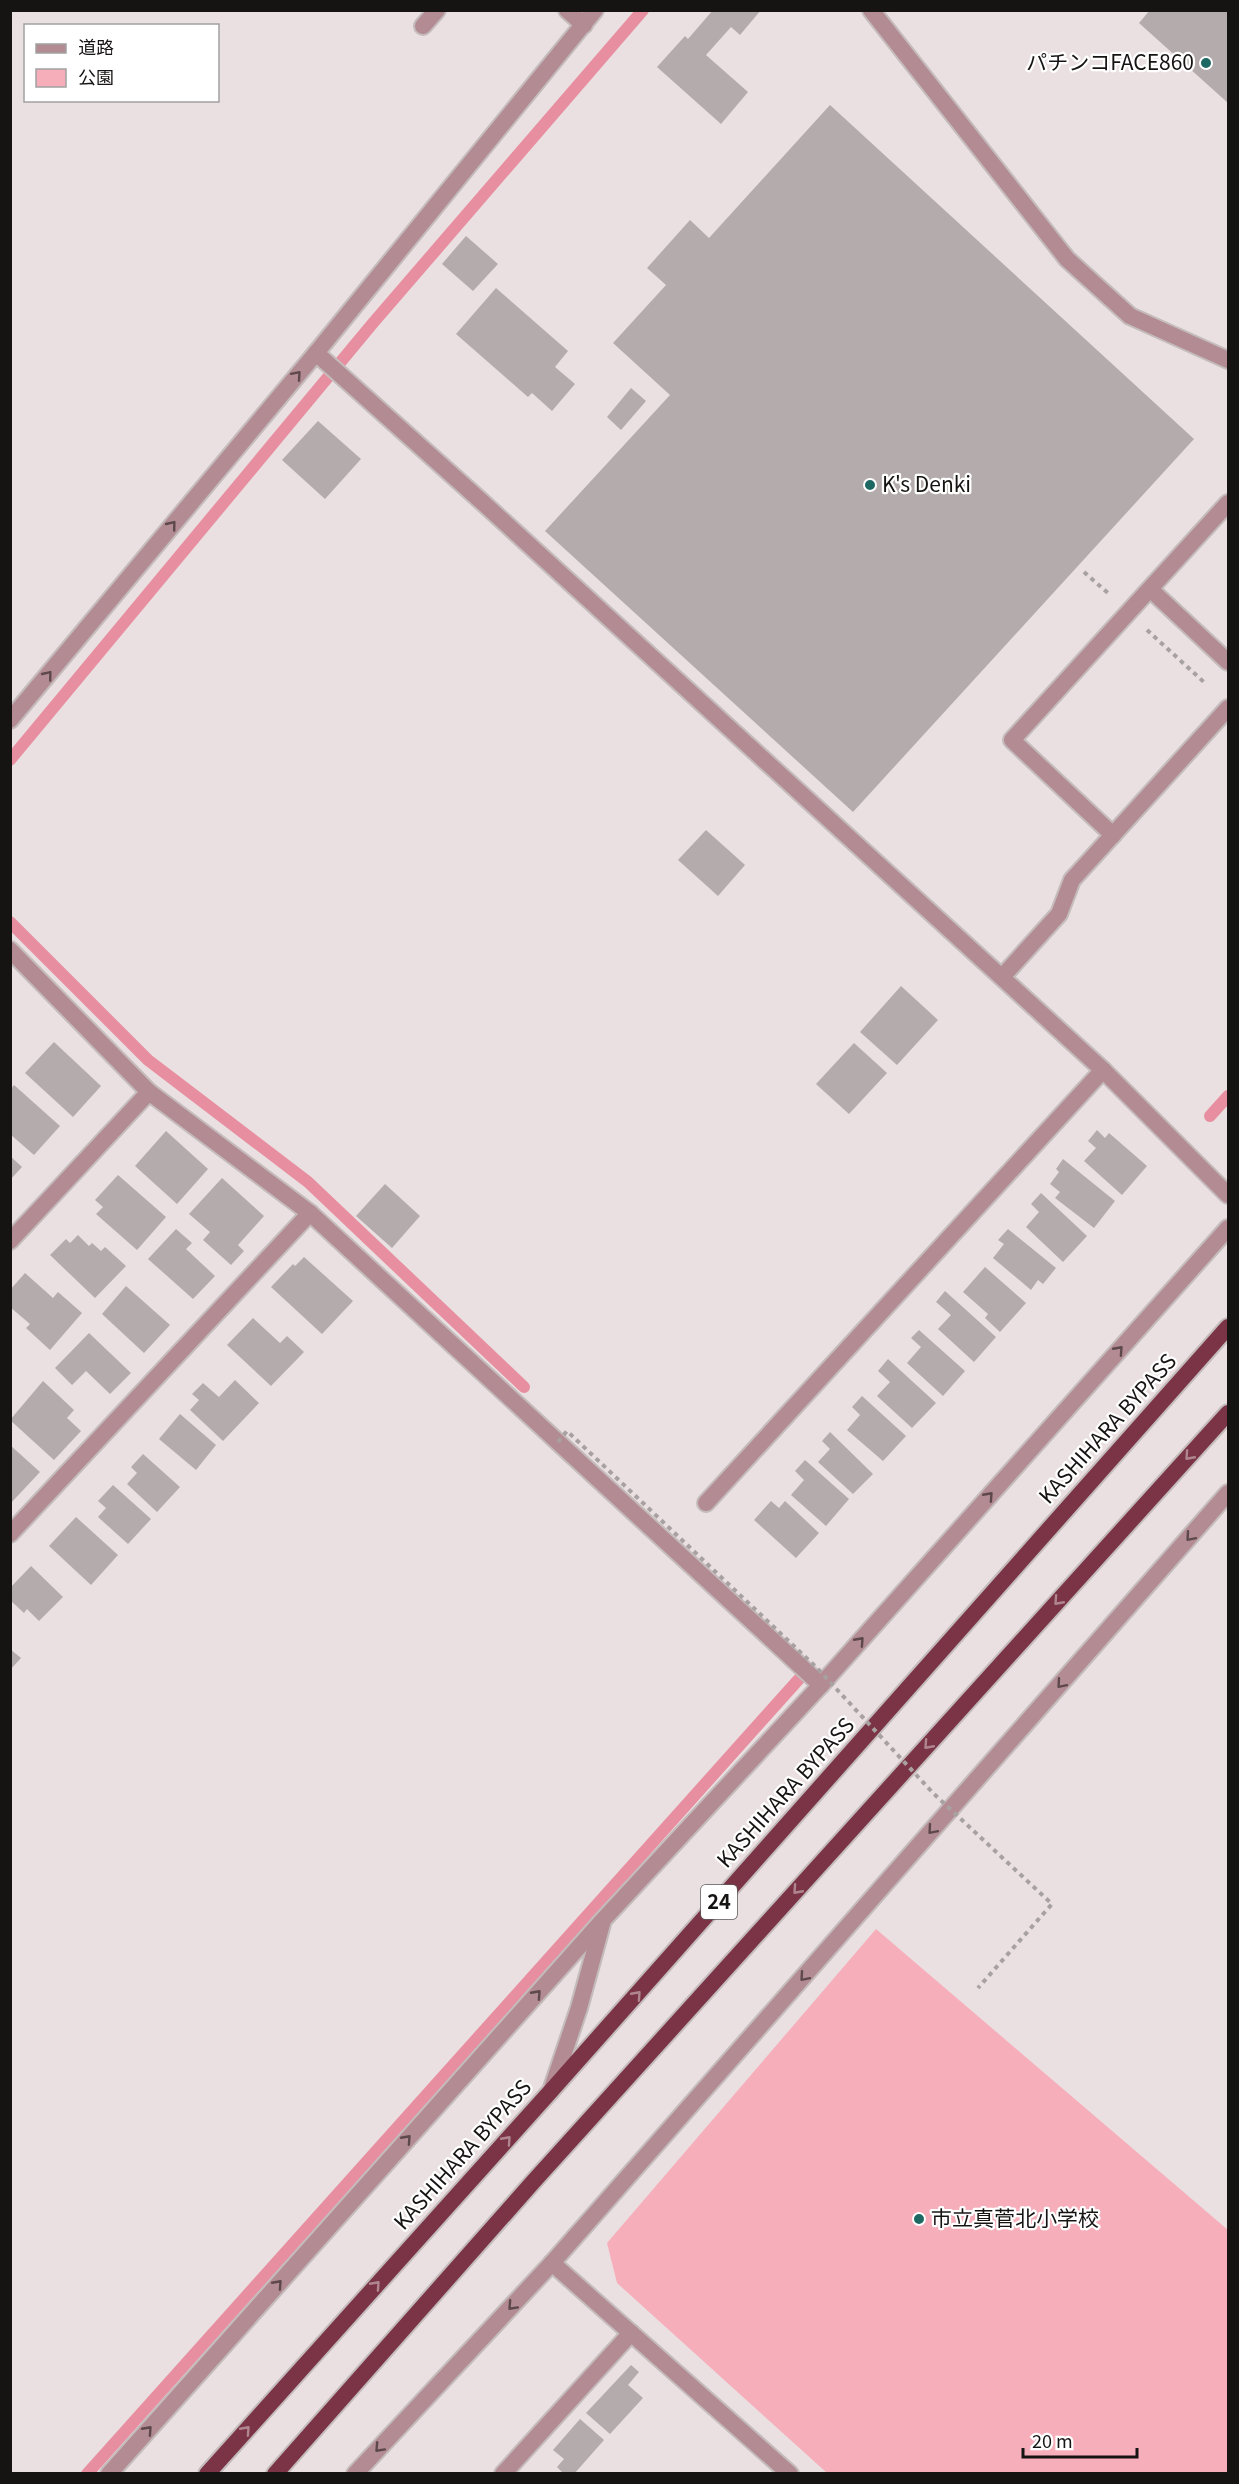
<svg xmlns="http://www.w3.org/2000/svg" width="1239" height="2484" viewBox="0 0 1239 2484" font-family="Georgia,'Noto Sans JP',serif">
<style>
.green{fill:#f6aebb}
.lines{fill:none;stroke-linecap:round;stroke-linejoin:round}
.stream{stroke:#e78fa0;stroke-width:12}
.building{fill:#b4abac}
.service-casing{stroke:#c4bbbc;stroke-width:20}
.minor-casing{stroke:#c4bbbc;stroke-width:20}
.tertiary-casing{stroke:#c4bbbc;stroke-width:20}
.trunk-casing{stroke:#c4bbbc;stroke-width:20}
.path{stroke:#a8a1a1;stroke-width:4;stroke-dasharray:4.5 4.5;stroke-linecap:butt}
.service{stroke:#b38b92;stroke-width:16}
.minor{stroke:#b38b92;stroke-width:16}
.tertiary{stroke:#b38b92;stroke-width:16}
.trunk{stroke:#7a3445;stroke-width:16}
.path-bridge{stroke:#a8a1a1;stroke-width:4;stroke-dasharray:4.5 4.5;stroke-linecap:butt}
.oneway{stroke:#5d494c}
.oneway2{stroke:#af858f}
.poi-dot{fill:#1d6862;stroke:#fff;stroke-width:2}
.labels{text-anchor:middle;stroke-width:4.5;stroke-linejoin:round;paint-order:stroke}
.shield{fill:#fff;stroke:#5c5a5a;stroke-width:1.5}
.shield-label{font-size:20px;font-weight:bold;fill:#161313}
.poi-label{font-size:21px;fill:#161313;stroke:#fff;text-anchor:start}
.street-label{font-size:21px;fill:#161313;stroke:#fff}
</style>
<rect width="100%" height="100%" fill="#eae0e1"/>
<!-- green -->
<polygon class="green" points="876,1929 1228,2230 1228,2473 827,2473 617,2283 607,2243"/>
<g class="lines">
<!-- stream -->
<g class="stream">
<polyline points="10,760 373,323 643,10"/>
<polyline points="10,922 148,1060 308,1182 524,1387"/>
<polyline points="1210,1116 1228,1096"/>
<polyline points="87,2474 799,1679"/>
</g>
</g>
<!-- building -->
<g class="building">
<polygon points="713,10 761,10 740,35 731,27 706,55 748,92 721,124 657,67 685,36 688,39"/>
<polygon points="1150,10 1228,10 1228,103 1139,23"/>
<polygon points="830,105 1194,439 853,812 545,531 670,395 613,343 666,285 647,268 690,220 709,238"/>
<polygon points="466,236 498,264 473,291 442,264"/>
<polygon points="496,288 568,351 555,367 575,384 552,411 532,393 528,397 456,334"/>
<polygon points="631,388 646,401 621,430 607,417"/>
<polygon points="318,421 361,459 325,499 282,460"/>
<polygon points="706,830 745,865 718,896 678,860"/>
<polygon points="901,986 938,1020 897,1065 860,1032"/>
<polygon points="54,1042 101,1086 73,1117 25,1073"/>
<polygon points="854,1043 887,1073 849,1114 816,1084"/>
<polygon points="14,1085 60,1126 34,1155 10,1134 10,1090"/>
<polygon points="1097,1130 1105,1138 1109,1133 1147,1166 1122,1195 1084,1161 1096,1148 1088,1141"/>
<polygon points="166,1131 208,1169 177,1204 135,1166"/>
<polygon points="10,1156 22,1167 10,1180"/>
<polygon points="1063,1159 1115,1201 1094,1228 1055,1198 1060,1192 1050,1184 1059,1172 1056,1169"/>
<polygon points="118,1175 166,1217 137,1250 96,1214 103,1207 95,1200"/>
<polygon points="222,1178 264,1216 238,1245 244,1251 231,1265 203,1240 210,1232 189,1214"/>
<polygon points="385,1184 420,1216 392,1248 356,1216"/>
<polygon points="1041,1193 1087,1236 1063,1262 1026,1227 1039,1212 1031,1204"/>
<polygon points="176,1229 192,1243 186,1249 215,1276 193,1299 148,1259"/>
<polygon points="1008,1229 1056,1268 1043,1284 1038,1280 1031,1290 993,1258 1004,1244 998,1240"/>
<polygon points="78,1235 89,1246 92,1243 101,1251 105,1247 126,1266 95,1298 50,1255 66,1239 70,1243"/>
<polygon points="304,1257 353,1301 322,1334 271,1287 293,1264 295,1266"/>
<polygon points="985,1267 1026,1303 1000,1332 985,1318 988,1314 963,1292"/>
<polygon points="25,1273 53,1298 58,1292 82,1313 50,1350 26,1328 30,1324 10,1307 10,1290"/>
<polygon points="126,1286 170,1325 144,1353 102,1314"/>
<polygon points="945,1291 996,1337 974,1362 938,1329 951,1315 936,1302"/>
<polygon points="253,1318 280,1343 287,1336 304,1352 271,1386 227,1345"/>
<polygon points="919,1330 965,1371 943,1396 907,1363 921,1347 911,1338"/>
<polygon points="89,1333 131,1373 110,1394 86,1371 72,1385 55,1368"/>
<polygon points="888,1359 936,1403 912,1428 877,1396 890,1382 878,1371"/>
<polygon points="235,1380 259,1403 223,1441 190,1410 199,1400 192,1394 203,1383 219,1397"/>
<polygon points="43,1381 74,1410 67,1418 81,1431 54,1460 10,1420"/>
<polygon points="862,1396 906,1436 883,1461 847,1430 860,1415 852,1407"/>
<polygon points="180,1414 216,1445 196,1470 159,1439"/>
<polygon points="830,1432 873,1474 853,1494 818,1462 830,1449 822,1441"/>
<polygon points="10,1445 40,1472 10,1504"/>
<polygon points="143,1454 180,1487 157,1512 127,1484 137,1473 131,1467"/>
<polygon points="805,1460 849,1499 826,1526 791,1495 804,1480 795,1471"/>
<polygon points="113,1485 151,1519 128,1544 98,1517 106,1508 98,1501"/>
<polygon points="771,1501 779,1508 785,1501 819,1533 796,1558 754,1520"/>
<polygon points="76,1517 118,1555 91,1585 49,1546"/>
<polygon points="31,1566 63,1597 39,1621 27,1609 24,1613 10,1600 10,1588"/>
<polygon points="10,1649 21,1658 10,1670"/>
<polygon points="631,2365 639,2372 628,2385 643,2398 610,2434 586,2413"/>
<polygon points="580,2419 604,2440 574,2474 564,2474 557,2467 564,2459 553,2450"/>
</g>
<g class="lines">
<!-- service casing -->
<g class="service-casing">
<g id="service">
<polyline points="871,10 1067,259 1130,316 1228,360"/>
<polyline points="1150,589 1228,662"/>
<polyline points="1113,835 1012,740 1228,503"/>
<polyline points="1002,977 1059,914 1072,880 1228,708"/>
<polyline points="706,1503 1103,1070"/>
<polyline points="503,2474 631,2333"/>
</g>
</g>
<!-- minor casing -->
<g class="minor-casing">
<g id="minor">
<polyline points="567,10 584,25"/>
<polyline points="423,26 437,10"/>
<polyline points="10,720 316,353 595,10"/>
<polyline points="10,950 149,1092 310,1213 821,1685"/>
<polyline points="10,1241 149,1092"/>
<polyline points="10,1534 310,1213"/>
<polyline points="551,2091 579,2008 602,1924"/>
<polyline points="552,2263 790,2474"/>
<polyline points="109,2474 602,1921 821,1685 1228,1228"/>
<polyline points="355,2474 552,2263 1228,1493"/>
</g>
</g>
<!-- tertiary casing -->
<g class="tertiary-casing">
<polyline id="tertiary" points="316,353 480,500 1103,1070 1228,1195"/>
</g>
<!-- trunk casing -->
<g class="trunk-casing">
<g id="trunk">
<polyline points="207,2474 550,2092 1228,1327"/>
<polyline points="275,2474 533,2182 1228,1413"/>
</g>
</g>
<!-- path -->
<g class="path">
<polyline points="1084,572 1109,594"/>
<polyline points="1147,630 1206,684"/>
</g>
<!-- service -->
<use href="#service" class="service"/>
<!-- minor -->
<use href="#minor" class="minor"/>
<!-- tertiary -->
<use href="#tertiary" class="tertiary"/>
<!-- trunk -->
<use href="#trunk" class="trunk"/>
<!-- path-bridge -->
<polyline class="path-bridge" points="558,1442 567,1431 817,1668 933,1793 1052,1904 978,1988"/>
</g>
<!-- one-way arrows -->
<defs><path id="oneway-chevron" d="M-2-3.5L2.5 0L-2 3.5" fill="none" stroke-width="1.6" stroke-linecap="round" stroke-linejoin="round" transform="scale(1.5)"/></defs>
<g class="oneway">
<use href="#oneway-chevron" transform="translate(297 375) rotate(-49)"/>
<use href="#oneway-chevron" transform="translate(172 525) rotate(-51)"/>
<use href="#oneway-chevron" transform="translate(48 675) rotate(-51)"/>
<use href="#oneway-chevron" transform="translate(1119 1350) rotate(-48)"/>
<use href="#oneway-chevron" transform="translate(989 1496) rotate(-48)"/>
<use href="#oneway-chevron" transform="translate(1190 1537) rotate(131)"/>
<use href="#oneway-chevron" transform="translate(860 1641) rotate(-48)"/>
<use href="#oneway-chevron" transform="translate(1061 1684) rotate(131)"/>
<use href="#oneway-chevron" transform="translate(932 1830) rotate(131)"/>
<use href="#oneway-chevron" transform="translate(804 1977) rotate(131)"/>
<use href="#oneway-chevron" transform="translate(537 1994) rotate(-48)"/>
<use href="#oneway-chevron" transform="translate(407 2139) rotate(-48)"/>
<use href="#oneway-chevron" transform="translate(278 2284) rotate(-48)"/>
<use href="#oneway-chevron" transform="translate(512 2306) rotate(133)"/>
<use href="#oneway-chevron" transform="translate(148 2430) rotate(-48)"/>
<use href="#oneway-chevron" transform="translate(379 2448) rotate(133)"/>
</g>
<g class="oneway2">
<use href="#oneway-chevron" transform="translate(1189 1456) rotate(132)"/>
<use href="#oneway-chevron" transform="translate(1058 1601) rotate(132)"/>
<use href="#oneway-chevron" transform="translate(928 1745) rotate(132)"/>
<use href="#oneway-chevron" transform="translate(797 1890) rotate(132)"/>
<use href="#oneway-chevron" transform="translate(637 1995) rotate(-48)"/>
<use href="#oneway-chevron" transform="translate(507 2140) rotate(-48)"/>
<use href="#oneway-chevron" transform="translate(376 2285) rotate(-48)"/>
<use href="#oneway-chevron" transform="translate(246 2430) rotate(-48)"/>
</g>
<!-- markers -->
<g class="poi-dot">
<circle cx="1206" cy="63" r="6"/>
<circle cx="870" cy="485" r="6"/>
<circle cx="919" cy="2219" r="6"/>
</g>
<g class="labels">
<!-- shield labels -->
<rect class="shield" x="701" y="1885" width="36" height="34" rx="4.5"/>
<g class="shield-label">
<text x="719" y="1909">24</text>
</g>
<!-- poi labels -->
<g class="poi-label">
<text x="1194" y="70" text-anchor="end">パチンコFACE860</text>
<text x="882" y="492">K's Denki</text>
<text x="931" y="2226">市立真菅北小学校</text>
</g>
<!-- street labels -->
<g class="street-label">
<text transform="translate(1108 1429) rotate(-48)" y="7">KASHIHARA BYPASS</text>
<text transform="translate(786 1793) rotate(-48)" y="7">KASHIHARA BYPASS</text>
<text transform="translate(463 2155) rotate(-48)" y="7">KASHIHARA BYPASS</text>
</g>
</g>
<!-- border -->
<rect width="1239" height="2484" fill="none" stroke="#161313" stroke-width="24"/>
<!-- legend -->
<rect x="24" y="24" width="195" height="78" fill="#ffffff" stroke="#a2a1a1" stroke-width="1.5"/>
<rect x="36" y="44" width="30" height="9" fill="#b38b92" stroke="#a2a1a1" stroke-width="1.5"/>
<text x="78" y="54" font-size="18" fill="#161313">道路</text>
<rect x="36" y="69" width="30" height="18" fill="#f6aebb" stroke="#a2a1a1" stroke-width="1.5"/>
<text x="78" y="84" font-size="18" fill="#161313">公園</text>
<!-- scale -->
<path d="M1023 2448v9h114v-9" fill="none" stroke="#161313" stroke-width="3"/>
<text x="1032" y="2448" font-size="18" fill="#161313" stroke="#ffffff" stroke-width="4.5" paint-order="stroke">20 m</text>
</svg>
